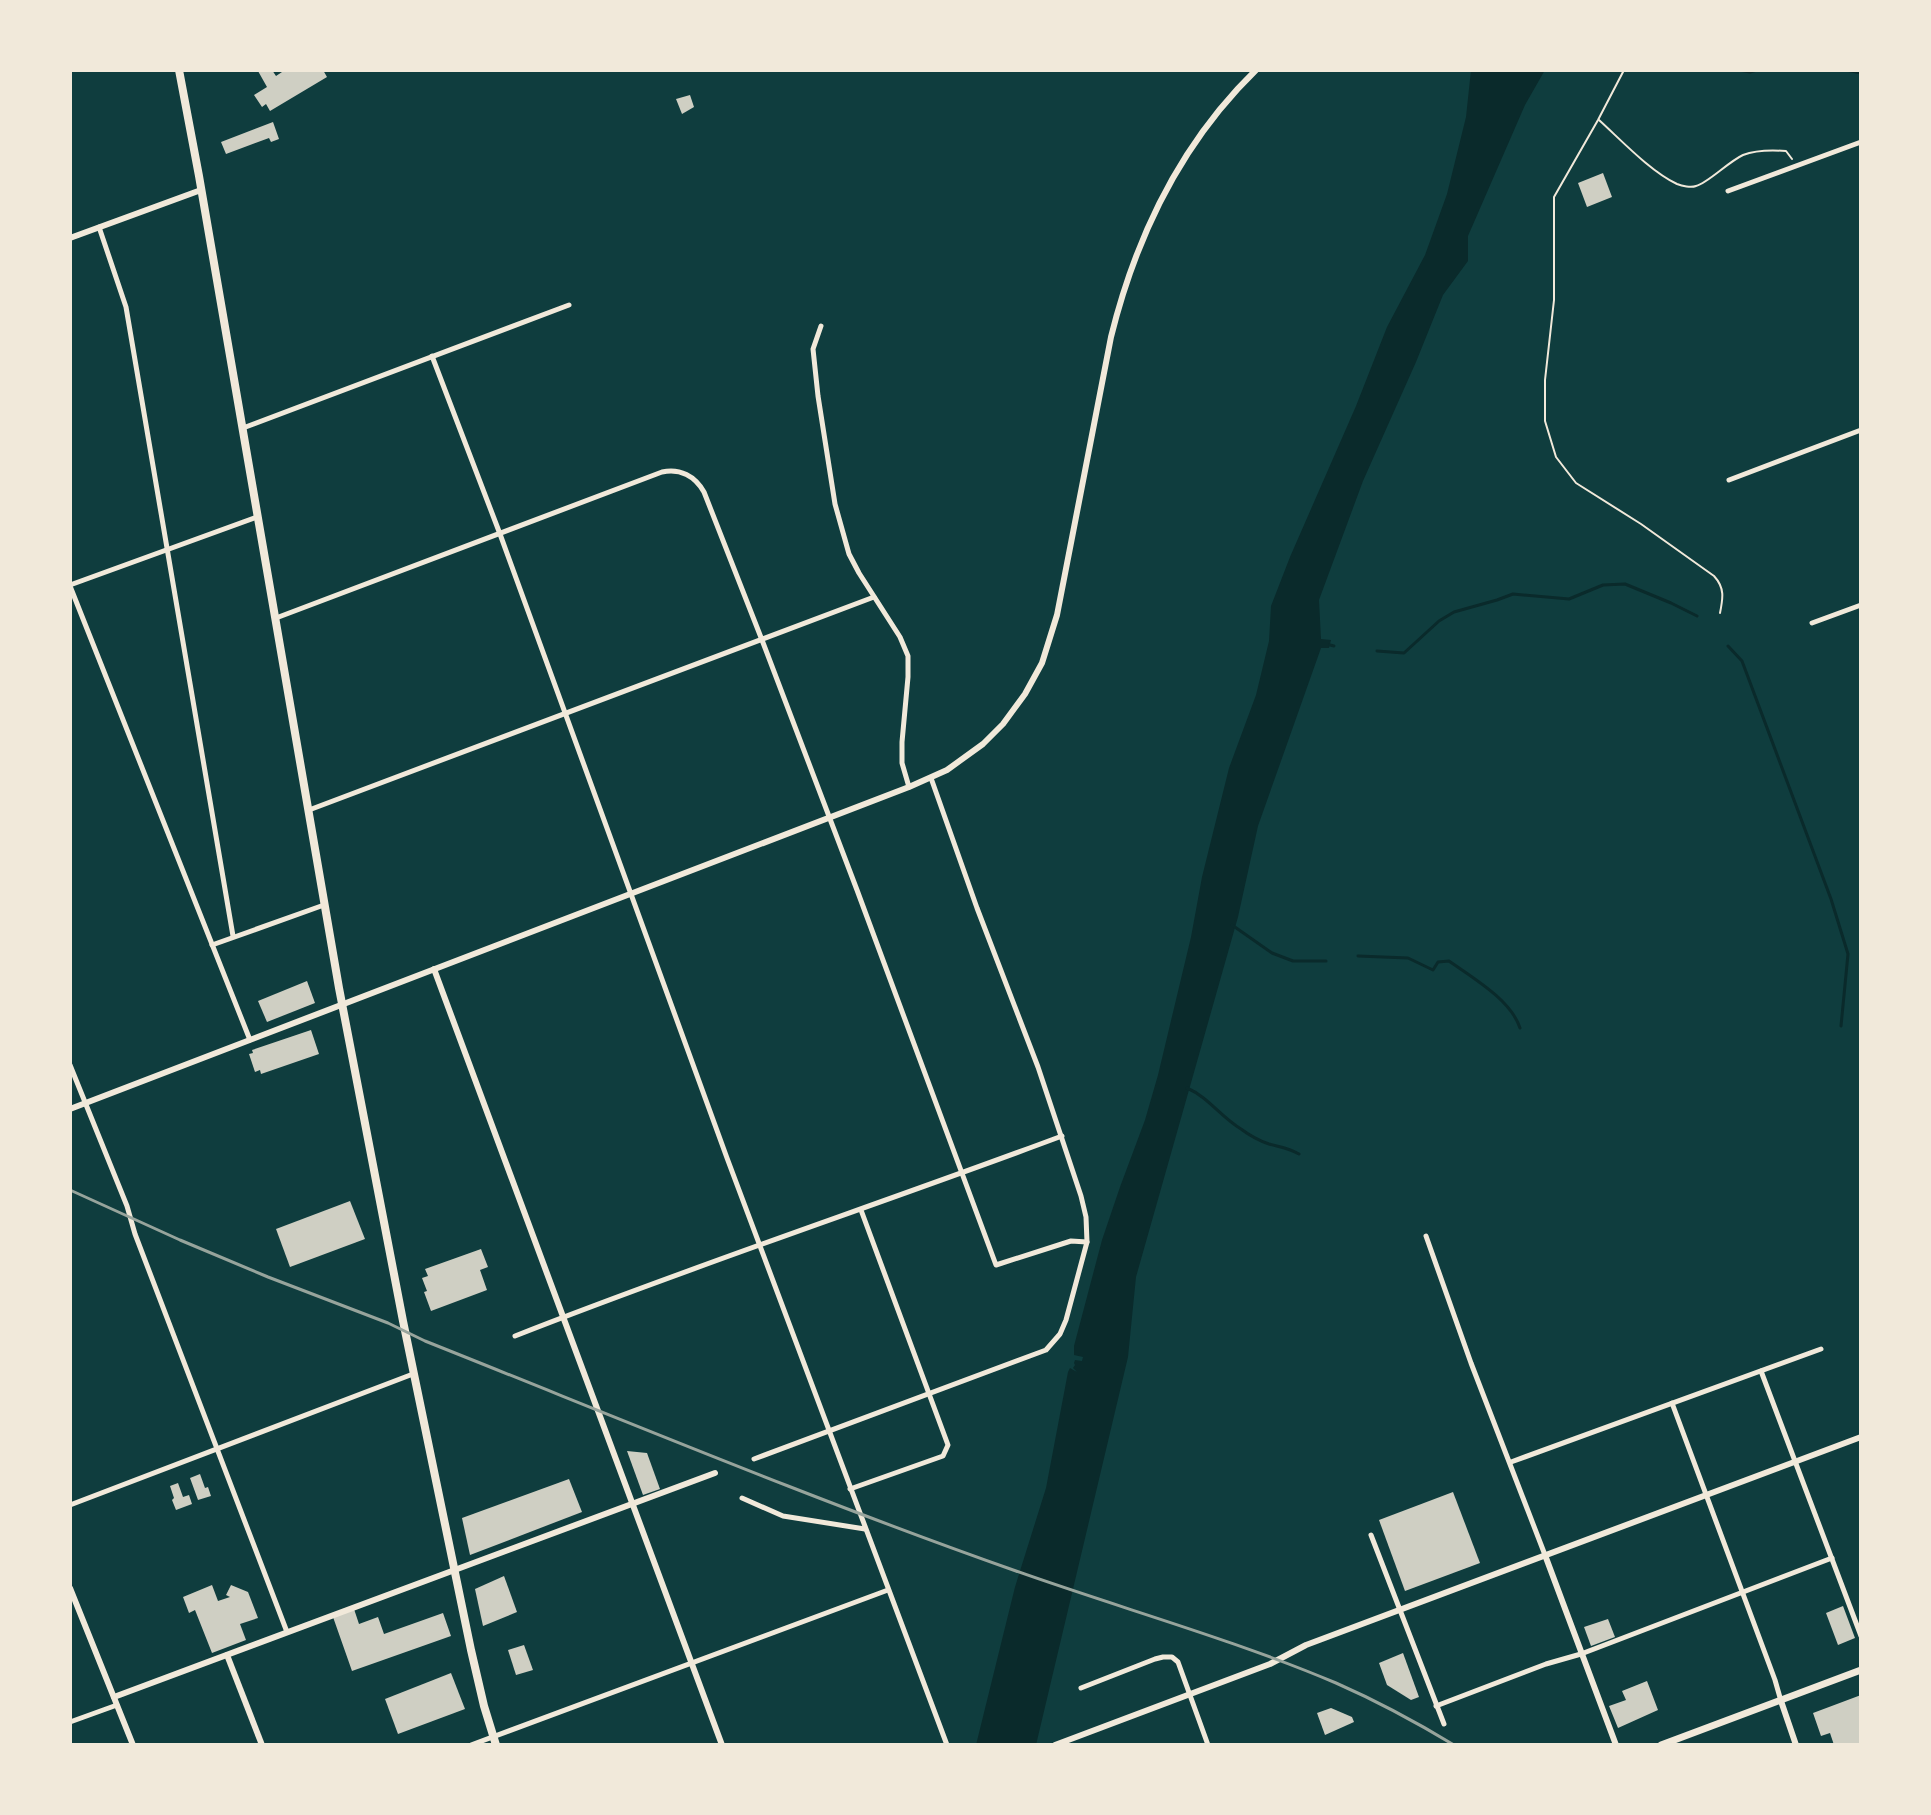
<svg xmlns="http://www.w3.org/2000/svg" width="1931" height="1815" viewBox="0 0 1931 1815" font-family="'Fira Sans',sans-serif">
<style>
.water{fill:#0a2a2b}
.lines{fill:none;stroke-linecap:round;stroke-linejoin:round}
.stream{stroke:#0a2a2b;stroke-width:3}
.building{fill:#cfcfc3}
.path{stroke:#f1e9da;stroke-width:2}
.minor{stroke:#f1e9da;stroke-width:5}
.tertiary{stroke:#f1e9da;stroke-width:6}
.secondary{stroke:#f1e9da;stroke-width:6}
.primary{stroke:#f1e9da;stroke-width:7}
.trunk{stroke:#f1e9da;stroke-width:8}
.rail{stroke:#97a49c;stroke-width:3}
</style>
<rect width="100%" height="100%" fill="#0f3d3e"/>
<!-- water -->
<polygon class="water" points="1471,70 1545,70 1525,105 1468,236 1468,261 1443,295 1416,362 1363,481 1319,600 1321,639 1331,640 1329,648 1321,648 1258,826 1238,917 1136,1277 1128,1357 1036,1745 976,1745 1015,1587 1046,1488 1068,1372 1070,1368 1077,1372 1073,1368 1075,1365 1074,1363 1075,1360 1082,1361 1083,1357 1074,1355 1074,1346 1102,1240 1120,1187 1145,1120 1158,1075 1191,937 1202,877 1229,768 1256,695 1269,641 1271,606 1290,557 1356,406 1387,327 1425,255 1447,194 1466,117"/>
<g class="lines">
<!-- stream -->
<g class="stream">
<polyline points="1739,70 1750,72 1757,70"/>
<polyline points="1846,70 1861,73"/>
<polyline points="1330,645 1334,646"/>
<polyline points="1728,646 1742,661 1831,899 1848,954 1841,1026"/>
<polyline points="1377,651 1404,653 1439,621 1454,612 1497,600 1513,594 1569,599 1603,585 1625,584 1671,603 1697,616"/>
<polyline points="1232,925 1272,953 1293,961 1326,961"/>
<path d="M 1358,956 L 1408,958 L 1433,970 L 1438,962 L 1449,961 C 1473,978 1511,1000 1520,1028"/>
<path d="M 1187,1088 C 1208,1097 1221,1117 1241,1129 C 1249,1135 1260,1141 1269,1144 C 1280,1147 1289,1148 1299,1154"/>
</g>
</g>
<!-- building -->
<g class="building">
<polygon points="260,70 272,70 276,76 285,70 289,72 292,70 323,70 327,77 270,111 266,104 262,107 254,95 267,87 258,71"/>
<polygon points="690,95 694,107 682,114 676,99"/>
<polygon points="273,122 279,139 271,142 269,138 226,154 221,142"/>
<polygon points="1603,173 1612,197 1587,207 1578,183"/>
<polygon points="307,981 315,1003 267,1022 258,1001"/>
<polygon points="311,1030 319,1054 261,1074 260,1070 255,1072 249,1054 253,1053 252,1050"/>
<polygon points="350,1201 365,1239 290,1267 276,1229"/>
<polygon points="481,1249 488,1267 480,1270 487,1290 431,1311 424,1292 427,1291 422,1278 428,1276 425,1269"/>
<polygon points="627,1451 647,1453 660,1489 643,1495"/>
<polygon points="200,1474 205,1488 208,1487 211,1496 198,1500 190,1478"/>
<polygon points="569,1479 582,1512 470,1555 462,1518"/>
<polygon points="178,1483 183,1497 189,1495 192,1504 176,1510 172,1500 174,1498 170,1486"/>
<polygon points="1453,1492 1480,1563 1405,1591 1379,1520"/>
<polygon points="504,1576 517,1612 483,1626 475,1589"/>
<polygon points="212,1585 218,1601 230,1597 226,1595 231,1585 248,1592 258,1618 240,1624 246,1640 212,1653 195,1610 189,1613 183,1597"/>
<polygon points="1843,1606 1855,1638 1838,1645 1826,1613"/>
<polygon points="354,1609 359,1624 378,1617 384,1634 443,1613 451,1636 352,1671 333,1617"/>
<polygon points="1608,1619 1615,1637 1591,1646 1584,1627"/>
<polygon points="524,1645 533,1670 516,1675 508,1650"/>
<polygon points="1403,1653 1419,1697 1411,1700 1387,1685 1379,1663"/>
<polygon points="451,1673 465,1709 398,1734 385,1699"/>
<polygon points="1647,1681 1658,1710 1618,1728 1609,1706 1626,1700 1622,1691"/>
<polygon points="1861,1695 1861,1745 1834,1745 1830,1733 1821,1736 1813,1713"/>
<polygon points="1331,1708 1352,1717 1354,1722 1325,1735 1317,1713"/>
</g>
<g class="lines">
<!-- path -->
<g class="path">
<path d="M 1624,70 L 1598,120 L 1554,197 L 1554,300 L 1545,380 L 1545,421 L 1556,457 L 1576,483 L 1641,524 L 1714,576 C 1725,588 1723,598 1720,613"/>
<path d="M 1599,120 C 1621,140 1651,172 1677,184 C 1682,186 1691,188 1696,186 C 1708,183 1728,162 1743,155 C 1756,150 1773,150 1786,151 L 1792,159"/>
</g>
<!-- minor -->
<g class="minor">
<polyline points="1728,191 1861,142"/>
<polyline points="99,227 126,307 233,936"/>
<polyline points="821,326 813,349 818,396 835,504 849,554 859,573 900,637 908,656 908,677 902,742 902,763 909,787"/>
<polyline points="432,356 500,534 727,1158 947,1745"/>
<polyline points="243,428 569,305"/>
<polyline points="1729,480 1861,430"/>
<polyline points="70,585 257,517"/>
<polyline points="70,586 250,1040"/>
<path d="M 276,618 L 662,472 C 680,468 695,476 704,492 L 762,640 L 857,890 L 996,1265 L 1071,1241 L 1087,1242"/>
<polyline points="1812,623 1861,605"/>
<polyline points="309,810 874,597"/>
<polyline points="212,945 324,905"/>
<polyline points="70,1065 127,1206 135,1234 287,1632"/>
<polyline points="1426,1236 1471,1363 1545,1555"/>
<path d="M 515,1336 C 695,1265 880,1204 1062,1136"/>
<polyline points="1761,1371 1861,1636"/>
<polyline points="1672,1403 1775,1680 1781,1701"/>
<polyline points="754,1459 1046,1350 1060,1334 1066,1320 1087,1242 1086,1217 1081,1196 1038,1067 977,908 931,778"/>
<polyline points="1511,1462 1821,1349"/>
<polyline points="850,1489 943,1456 948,1445 861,1210"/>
<polyline points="742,1498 783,1516 865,1529"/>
<polyline points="70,1505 413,1374"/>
<polyline points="1371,1535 1444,1724"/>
<polyline points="1081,1688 1155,1659 1163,1657 1172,1657 1178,1662 1208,1745"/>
<polyline points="1436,1706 1546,1664 1581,1654 1832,1558"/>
<polyline points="70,1722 117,1705"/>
<polyline points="471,1745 888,1590"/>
</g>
<!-- tertiary -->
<g class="tertiary">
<polyline points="70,238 201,190"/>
<polyline points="434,969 722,1745"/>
<polyline points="1545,1555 1616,1745"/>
<polyline points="70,1588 133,1745"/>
<polyline points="227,1655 262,1745"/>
<polyline points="114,1697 715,1473"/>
<polyline points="1781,1701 1796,1745"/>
<polyline points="1055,1745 1270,1664 1306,1645 1861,1437"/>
</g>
<!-- secondary -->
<path class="secondary" d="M 70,1109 L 909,787 L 947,770 L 983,744 L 1003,724 L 1025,694 L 1042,663 L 1057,615 L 1111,337 C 1136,236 1181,143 1256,70"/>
<!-- primary -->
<polyline class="primary" points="1661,1745 1861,1670"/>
<!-- trunk -->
<polyline class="trunk" points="179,70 199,176 339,988 403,1321 471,1650 484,1706 496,1745"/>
<!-- rail -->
<path class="rail" d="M 70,1190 L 180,1240 L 268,1277 L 388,1323 L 425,1341 C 621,1419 817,1501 1016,1571 C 1123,1609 1232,1639 1336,1683 C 1377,1701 1416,1722 1454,1745"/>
</g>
<!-- border -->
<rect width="1931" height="1815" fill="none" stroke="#f1e9da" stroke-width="144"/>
</svg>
